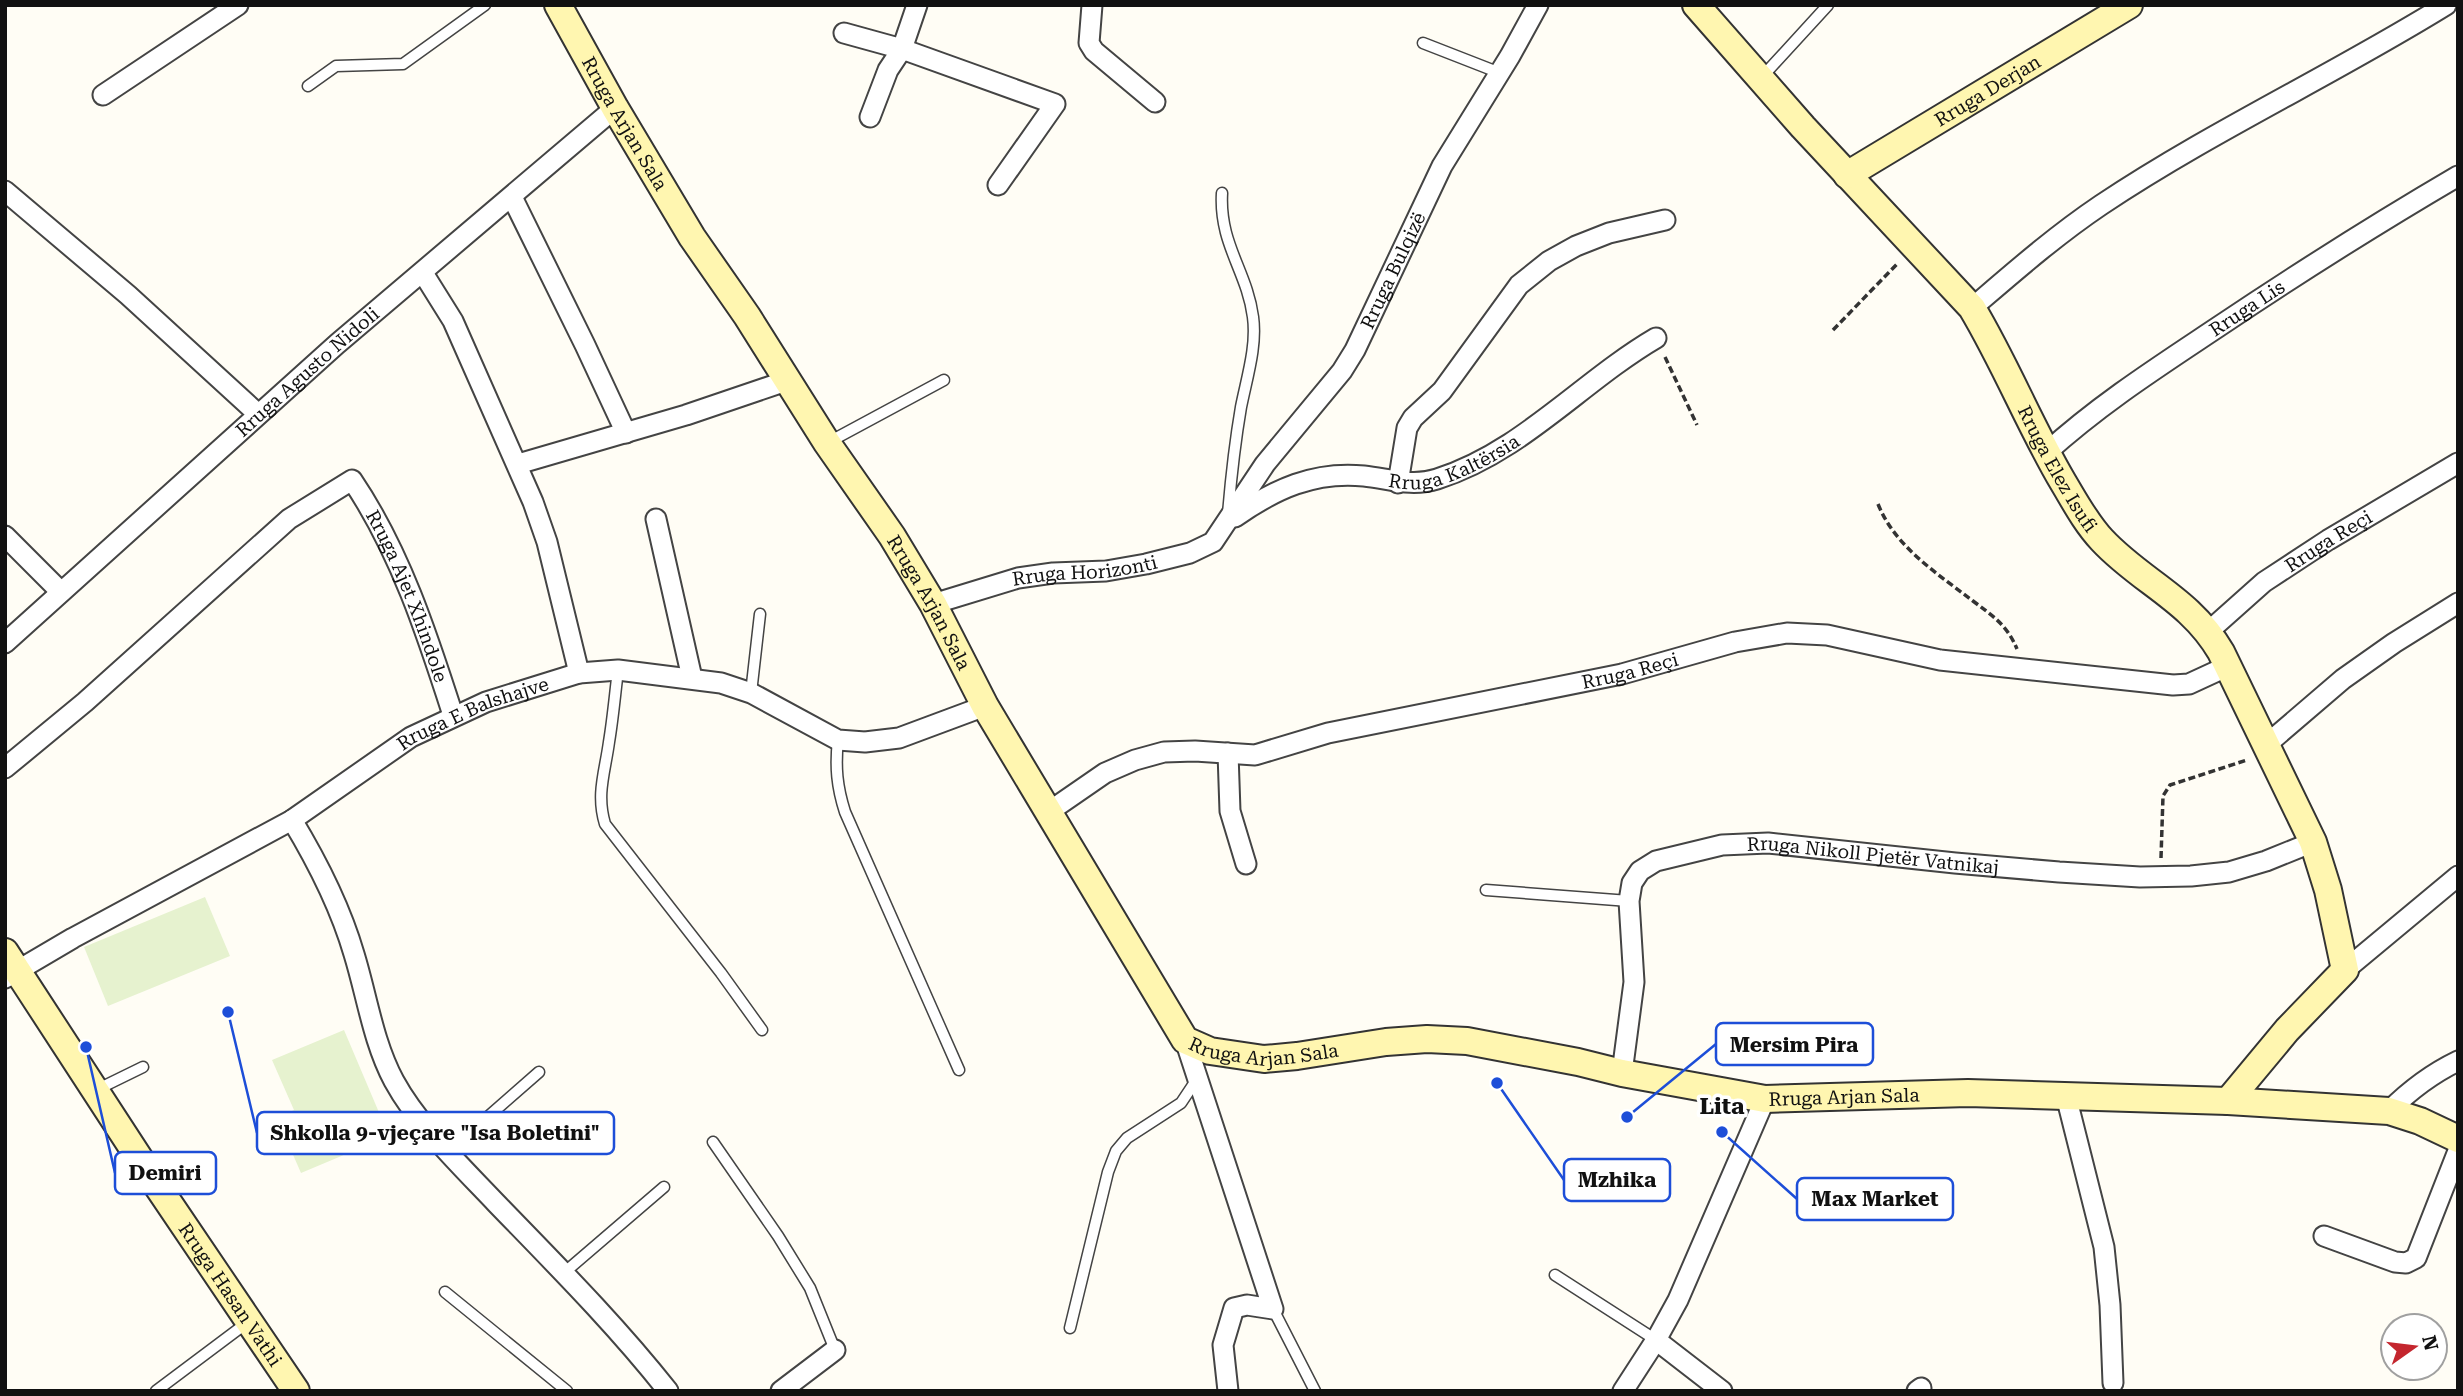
<svg xmlns="http://www.w3.org/2000/svg" width="2463" height="1396" viewBox="0 0 2463 1396" font-family="'Roboto Serif',serif">
<style>
.pitch{fill:#e6f2cf}
.lines{fill:none;stroke-linecap:round;stroke-linejoin:round}
.lane-casing{stroke:#444;stroke-width:13}
.street-casing{stroke:#444;stroke-width:23}
.secondary-casing{stroke:#333;stroke-width:30}
.path{stroke:#333;stroke-width:3.5;stroke-dasharray:7 3.5;stroke-linecap:butt}
.lane{stroke:#fff;stroke-width:10}
.street{stroke:#fff;stroke-width:19}
.secondary{stroke:#fff6b0;stroke-width:26}
.labels{text-anchor:middle;stroke-width:7;stroke-linejoin:round;paint-order:stroke}
.street-label{font-size:19px;fill:#111;stroke:#fff}
.quarter-label{font-size:23px;font-weight:bold;fill:#111;stroke:#fff}
.leader{fill:none;stroke:#1d4ed8;stroke-width:2.5}
.callout-dot{fill:#1d4ed8;stroke:#fff;stroke-width:2.5}
.callout{fill:#fff;stroke:#1d4ed8;stroke-width:2.5}
.callout-label{font-size:21px;text-anchor:middle;font-weight:bold;fill:#111}
</style>
<rect width="100%" height="100%" fill="#fffdf5"/>
<!-- pitch -->
<g class="pitch">
<polygon points="205,897 230,956 108,1006 84,947"/>
<polygon points="344,1030 389,1136 301,1173 277,1118 294,1110 272,1060"/>
</g>
<g class="lines">
<!-- lane casing -->
<g class="lane-casing">
<g id="lane">
<polyline points="1423,43 1500,73"/>
<polyline points="1762,77 1828,5"/>
<polyline points="308,86 336,66 403,64 485,5"/>
<path d="M 1222,193 C 1219,244 1247,271 1253,317 C 1257,346 1247,377 1241,407 C 1235,442 1231,478 1228,514"/>
<polyline points="827,443 944,380"/>
<path d="M 618,670 C 615,694 613,718 609,742 C 605,772 596,794 605,824 L 721,973 L 762,1030"/>
<polyline points="751,693 760,614"/>
<path d="M 838,740 C 835,767 837,787 845,812 L 959,1070"/>
<polyline points="1486,890 1629,901"/>
<polyline points="96,1090 143,1067"/>
<polyline points="713,1142 778,1236 810,1288 835,1350"/>
<polyline points="449,1151 539,1072"/>
<polyline points="565,1272 664,1187"/>
<polyline points="1555,1275 1656,1340"/>
<polyline points="445,1292 567,1391"/>
<polyline points="1273,1309 1315,1391"/>
<polyline points="1070,1328 1108,1172 1116,1151 1127,1138 1181,1103 1197,1079"/>
<polyline points="156,1391 248,1322"/>
</g>
</g>
<!-- street casing -->
<g class="street-casing">
<g id="street">
<polyline points="1092,5 1089,43 1094,51 1155,102"/>
<polyline points="844,33 902,49 1055,104 998,185"/>
<polyline points="103,95 238,5"/>
<polyline points="870,117 888,70 902,49 917,5"/>
<polyline points="5,191 128,295 258,414"/>
<polyline points="512,197 585,345 626,433"/>
<polyline points="423,273 453,321 533,502 547,542 579,673"/>
<path d="M 1972,308 C 2014,272 2055,236 2101,205 C 2212,131 2333,75 2446,5"/>
<path id="s1" d="M 2046,453 C 2100,404 2158,367 2218,327 C 2297,274 2376,224 2458,176"/>
<polyline points="518,464 686,415 786,381"/>
<polyline points="1398,483 1407,428 1413,418 1442,391 1519,285 1549,261 1576,246 1609,233 1665,220"/>
<path id="s2" d="M 1235,517 C 1275,489 1314,471 1364,476 C 1390,479 1412,487 1437,479 C 1522,452 1581,382 1656,338"/>
<polyline points="656,519 692,678"/>
<polyline points="5,536 60,591"/>
<path id="s3" d="M 933,604 L 1018,578 L 1053,573 L 1106,571 L 1146,564 L 1190,553 L 1213,542 L 1265,464 L 1342,371 L 1355,350 L 1442,166 L 1510,56 L 1538,5"/>
<path id="s4" d="M 2209,631 L 2264,582 L 2328,540 L 2458,463"/>
<path id="s5" d="M 5,643 L 337,344 L 615,108"/>
<polyline points="2266,745 2343,679 2394,643 2458,603"/>
<polyline points="1228,753 1230,811 1246,864"/>
<path id="s6" d="M 5,768 L 85,702 L 289,519 L 352,480 C 400,551 427,634 453,715"/>
<path id="s7" d="M 1047,813 L 1105,773 L 1135,760 L 1164,752 L 1195,751 L 1255,755 L 1328,733 L 1622,674 L 1735,642 L 1787,633 L 1827,635 L 1940,660 L 2173,685 L 2189,684 L 2228,666"/>
<path d="M 292,820 C 318,863 340,906 354,954 C 367,996 373,1042 394,1081 C 418,1125 461,1166 496,1203 C 555,1264 615,1324 668,1391"/>
<polyline points="2345,970 2458,876"/>
<path id="s8" d="M 5,978 L 73,938 L 292,820 L 411,737 L 486,702 L 579,673 L 618,670 L 721,683 L 751,693 L 838,740 L 865,742 L 899,738 L 985,706"/>
<polyline points="1185,1040 1273,1309 1247,1305 1234,1308 1223,1345 1228,1391"/>
<path id="s9" d="M 1622,1073 L 1634,982 L 1629,901 L 1632,883 L 1640,871 L 1656,861 L 1722,845 L 1768,843 L 1955,863 L 2059,872 L 2140,877 L 2191,876 L 2229,872 L 2266,861 L 2313,842"/>
<polyline points="2066,1096 2104,1247 2110,1305 2113,1383"/>
<path d="M 2389,1111 C 2410,1090 2431,1074 2458,1061"/>
<polyline points="2324,1236 2395,1262 2406,1263 2416,1258 2458,1151"/>
<polyline points="1656,1340 1722,1391"/>
<polyline points="781,1391 835,1350"/>
<polyline points="1623,1391 1656,1340 1678,1300 1765,1099"/>
<polyline points="1917,1391 1921,1388"/>
</g>
</g>
<!-- secondary casing -->
<g class="secondary-casing">
<g id="secondary">
<path id="s10" d="M 558,5 L 615,108 L 692,237 L 747,316 L 827,443 L 892,536 L 933,604 L 985,706 L 1185,1040 L 1210,1051 L 1264,1059 L 1297,1056 L 1386,1042 L 1427,1039 L 1467,1041 L 1578,1062 L 1622,1073 L 1765,1099 L 1968,1093 L 2228,1101 L 2389,1111 L 2420,1121 L 2458,1139"/>
<path id="s11" d="M 1696,5 L 1803,127 L 1972,308 C 2006,365 2030,426 2063,482 C 2075,502 2086,523 2102,540 C 2141,582 2190,599 2221,652 L 2313,842 L 2328,890 L 2345,970 L 2287,1030 L 2228,1101"/>
<path id="s12" d="M 1847,175 L 2129,5"/>
<path id="s13" d="M 5,952 L 158,1187 L 296,1391"/>
</g>
</g>
<!-- path -->
<g class="path">
<polyline points="1833,330 1897,264"/>
<polyline points="1665,357 1697,425"/>
<path d="M 1878,504 C 1895,547 1938,574 1973,601 C 1993,616 2007,625 2017,649"/>
<polyline points="2161,858 2163,796 2170,785 2247,760"/>
</g>
<!-- lane -->
<use href="#lane" class="lane"/>
<!-- street -->
<use href="#street" class="street"/>
<!-- secondary -->
<use href="#secondary" class="secondary"/>
</g>
<g class="labels">
<!-- street labels -->
<g class="street-label">
<text dy="7" stroke="none"><textPath href="#s12" startOffset="164">Rruga Derjan</textPath></text>
<text dy="7" stroke="none"><textPath href="#s10" startOffset="136">Rruga Arjan Sala</textPath></text>
<text dy="7" stroke="none"><textPath href="#s3" startOffset="616">Rruga Bulqizë</textPath></text>
<text dy="7" stroke="none"><textPath href="#s1" startOffset="248">Rruga Lis</textPath></text>
<text dy="7" stroke="none"><textPath href="#s5" startOffset="406">Rruga Agusto Nidoli</textPath></text>
<text dy="7" stroke="none"><textPath href="#s2" startOffset="233">Rruga Kaltërsia</textPath></text>
<text dy="7" stroke="none"><textPath href="#s11" startOffset="592">Rruga Elez Isufi</textPath></text>
<text dy="7" stroke="none"><textPath href="#s4" startOffset="150">Rruga Reçi</textPath></text>
<text dy="7" stroke="none"><textPath href="#s3" startOffset="156">Rruga Horizonti</textPath></text>
<text dy="7" stroke="none"><textPath href="#s6" startOffset="581">Rruga Ajet Xhindole</textPath></text>
<text dy="7" stroke="none"><textPath href="#s10" startOffset="704">Rruga Arjan Sala</textPath></text>
<text dy="7" stroke="none"><textPath href="#s7" startOffset="609">Rruga Reçi</textPath></text>
<text dy="7" stroke="none"><textPath href="#s8" startOffset="539">Rruga E Balshajve</textPath></text>
<text dy="7" stroke="none"><textPath href="#s9" startOffset="444">Rruga Nikoll Pjetër Vatnikaj</textPath></text>
<text dy="7" stroke="none"><textPath href="#s10" startOffset="1292">Rruga Arjan Sala</textPath></text>
<text dy="7" stroke="none"><textPath href="#s10" startOffset="1880">Rruga Arjan Sala</textPath></text>
<text dy="7" stroke="none"><textPath href="#s13" startOffset="410">Rruga Hasan Vathi</textPath></text>
</g>
<!-- quarter labels -->
<g class="quarter-label">
<text x="1722" y="1114">Lita</text>
</g>
</g>
<!-- callouts -->
<path class="leader" d="M1627 1117L1716 1044M228 1012L257 1133M86 1047L115 1173M1497 1083L1564 1180M1722 1132L1797 1199"/>
<g class="callout-dot">
<circle cx="1627" cy="1117" r="7"/>
<circle cx="228" cy="1012" r="7"/>
<circle cx="86" cy="1047" r="7"/>
<circle cx="1497" cy="1083" r="7"/>
<circle cx="1722" cy="1132" r="7"/>
</g>
<g class="callout">
<rect x="1716" y="1023" width="157" height="42" rx="7"/>
<rect x="257" y="1112" width="357" height="42" rx="7"/>
<rect x="115" y="1152" width="101" height="42" rx="7"/>
<rect x="1564" y="1159" width="106" height="42" rx="7"/>
<rect x="1797" y="1178" width="156" height="42" rx="7"/>
</g>
<g class="callout-label">
<text x="1794" y="1052">Mersim Pira</text>
<text x="435" y="1140">Shkolla 9-vjeçare "Isa Boletini"</text>
<text x="165" y="1180">Demiri</text>
<text x="1617" y="1187">Mzhika</text>
<text x="1875" y="1206">Max Market</text>
</g>
<!-- border -->
<rect width="2463" height="1396" fill="none" stroke="#111111" stroke-width="14"/>
<!-- north arrow -->
<g transform="translate(2414 1347) rotate(76)"><circle r="33" fill="#ffffff" stroke="#a0a0a0" stroke-width="2"/>
<path d="M0-5L12 26L0 18L-12 26Z" fill="#c4262e"/>
<text y="-10" font-size="19" font-weight="bold" text-anchor="middle" fill="#111111">N</text>
</g>
</svg>
